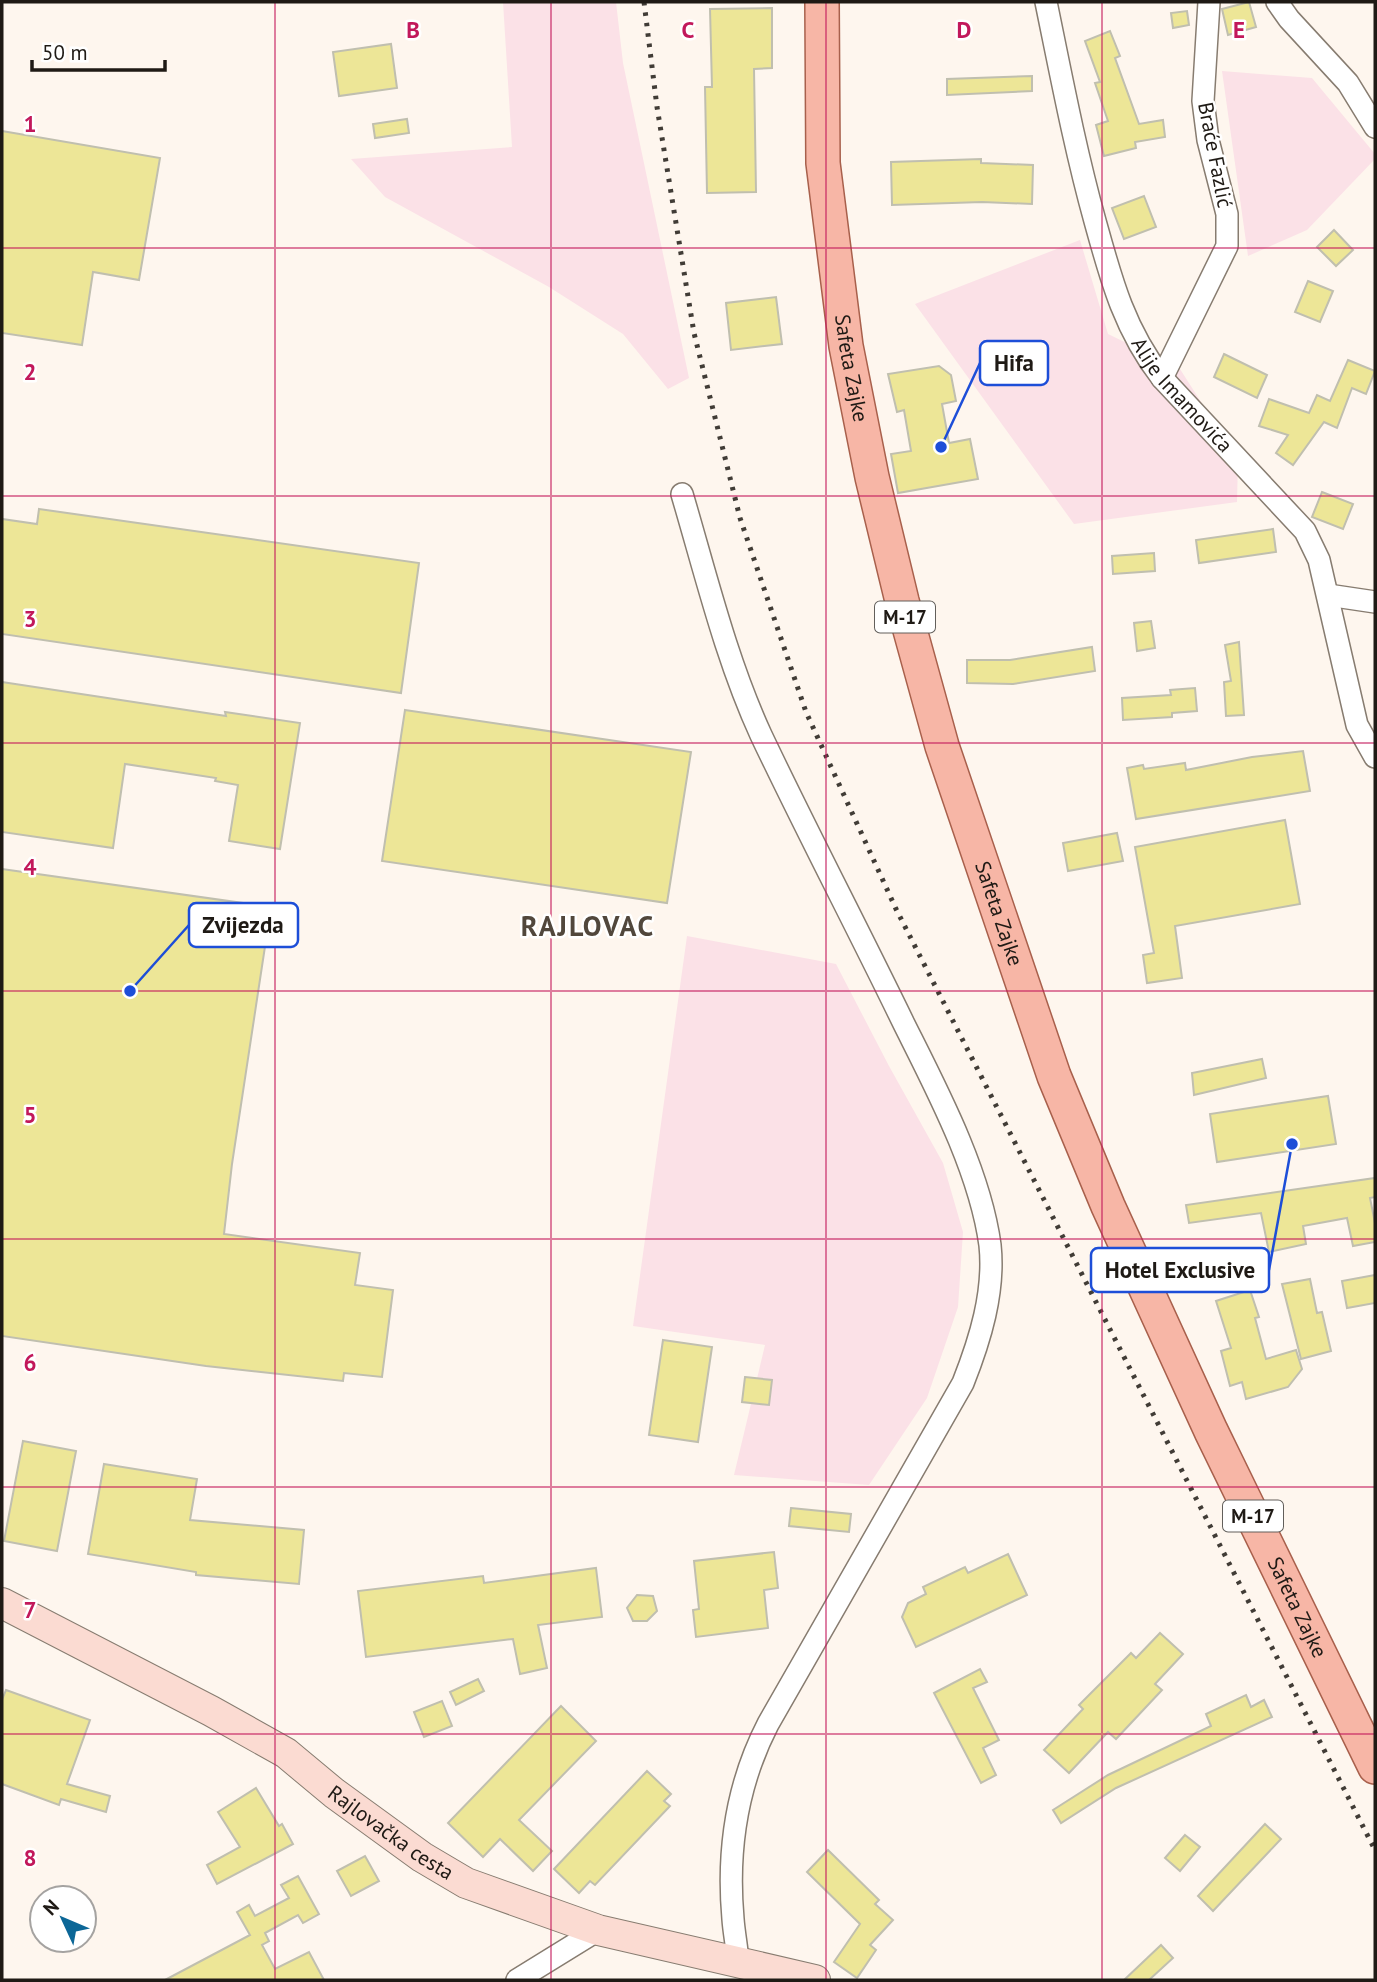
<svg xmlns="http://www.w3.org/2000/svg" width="1377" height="1982" viewBox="0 0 1377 1982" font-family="'PT Sans',sans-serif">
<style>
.green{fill:#fbe1e7}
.building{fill:#ede697;stroke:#c0bfaf;stroke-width:2}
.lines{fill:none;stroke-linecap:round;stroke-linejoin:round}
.street-casing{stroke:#877c70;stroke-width:24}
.secondary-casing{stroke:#877c70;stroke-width:32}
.primary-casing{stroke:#a8604c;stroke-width:36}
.street{stroke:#fff;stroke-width:21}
.secondary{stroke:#fbdbd2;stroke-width:30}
.primary{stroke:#f7b6a6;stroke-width:33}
.rail{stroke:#413c36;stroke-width:5;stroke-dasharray:3.5 7;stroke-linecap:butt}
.grid{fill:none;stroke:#c2185b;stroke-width:2;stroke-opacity:0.55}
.labels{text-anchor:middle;stroke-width:5;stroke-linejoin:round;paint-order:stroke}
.shield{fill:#fff;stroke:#625f5b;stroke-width:2}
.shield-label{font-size:19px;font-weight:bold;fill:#1f1a15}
.street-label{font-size:21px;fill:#1f1a15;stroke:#fff}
.district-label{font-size:28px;font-weight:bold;letter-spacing:2px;fill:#51473c;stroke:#fff}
.grid-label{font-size:23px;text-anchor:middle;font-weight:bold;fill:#c2185b;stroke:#fff;stroke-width:5;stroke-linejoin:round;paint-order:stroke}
.leader{fill:none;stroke:#1d4ed8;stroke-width:2.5}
.callout-dot{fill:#1d4ed8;stroke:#fff;stroke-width:2.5}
.callout{fill:#fff;stroke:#1d4ed8;stroke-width:2.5}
.callout-label{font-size:23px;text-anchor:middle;font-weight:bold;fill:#1f1a15}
</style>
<rect width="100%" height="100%" fill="#fef6ee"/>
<!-- green -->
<g class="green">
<polygon points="503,2 616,2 623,63 689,378 668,389 623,334 549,287 385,197 351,159 512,147"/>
<polygon points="1222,71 1312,78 1375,154 1375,159 1307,230 1248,256"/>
<polygon points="1080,240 1108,334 1180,369 1238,460 1237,502 1074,524 915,304"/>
<polygon points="687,936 836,964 889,1066 943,1163 963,1232 958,1307 927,1398 869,1485 734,1475 765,1345 633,1326"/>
</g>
<!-- building -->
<g class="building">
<polygon points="1249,2 1256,27 1228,35 1222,9"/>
<polygon points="772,8 772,68 754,69 756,192 707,193 705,87 712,87 710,9"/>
<polygon points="1187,11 1189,25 1173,28 1171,13"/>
<polygon points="1110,31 1120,56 1115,58 1139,124 1163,120 1165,137 1135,142 1136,148 1104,156 1096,125 1108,121 1095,83 1100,82 1085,41"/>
<polygon points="391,44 397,88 339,96 333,52"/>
<polygon points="1032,76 1032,91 947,95 947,79"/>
<polygon points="407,119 409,133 375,138 373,124"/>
<polygon points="2,131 160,158 139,280 93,272 82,345 2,333"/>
<polygon points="981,159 981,163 1033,165 1032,204 982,202 892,205 891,162"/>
<polygon points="1144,196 1156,227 1124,239 1112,208"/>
<polygon points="1334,230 1353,250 1336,266 1317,247"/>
<polygon points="1308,281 1333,291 1320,322 1295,312"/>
<polygon points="776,297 782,344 731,350 726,303"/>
<polygon points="1224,354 1267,375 1257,398 1214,377"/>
<polygon points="1348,360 1375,371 1366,394 1352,388 1337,428 1324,422 1293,465 1276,453 1288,435 1259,426 1269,399 1309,413 1317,395 1330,401"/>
<polygon points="939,366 951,375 956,401 942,404 949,443 970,439 978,479 898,493 891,454 911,451 904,410 897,412 888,374"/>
<polygon points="1322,492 1353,504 1343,529 1312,517"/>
<polygon points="39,509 419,563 401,693 2,634 2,519 37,524"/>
<polygon points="1273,529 1276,552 1199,563 1196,540"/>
<polygon points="1154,553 1155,571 1113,574 1112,556"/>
<polygon points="1151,621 1155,648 1137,651 1134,623"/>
<polygon points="1239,642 1244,715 1226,716 1224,682 1231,681 1225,645"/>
<polygon points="1092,647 1095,671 1013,684 967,683 967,660 1010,660"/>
<polygon points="2,682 226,716 225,712 300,723 280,849 229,841 238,785 215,781 216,778 125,764 113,848 2,832"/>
<polygon points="1195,688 1197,711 1172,713 1172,717 1123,720 1122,698 1171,695 1170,690"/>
<polygon points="405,710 691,752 667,903 382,861"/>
<polygon points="1303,751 1310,791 1136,819 1127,768 1143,765 1144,769 1185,763 1186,770 1252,757"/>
<polygon points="1285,820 1300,904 1175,926 1182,978 1147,983 1143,955 1154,953 1135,847"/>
<polygon points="1117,833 1123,861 1068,871 1063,843"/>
<polygon points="2,869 271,907 232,1164 224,1234 360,1253 355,1285 393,1290 382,1377 344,1373 343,1381 206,1366 2,1336"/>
<polygon points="1262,1059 1266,1078 1194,1095 1192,1073"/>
<polygon points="1328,1096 1336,1144 1217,1162 1210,1114"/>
<polygon points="1375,1178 1375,1197 1370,1198 1375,1223 1375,1242 1353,1246 1347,1218 1303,1226 1306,1244 1269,1252 1261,1213 1189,1223 1186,1205"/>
<polygon points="1375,1275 1375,1303 1347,1308 1342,1281"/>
<polygon points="1310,1279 1317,1313 1322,1312 1331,1351 1301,1359 1282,1284"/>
<polygon points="1250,1290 1259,1317 1255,1318 1266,1359 1296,1350 1302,1369 1288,1387 1246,1399 1242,1382 1230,1386 1221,1351 1231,1348 1216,1301"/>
<polygon points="663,1340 712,1347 698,1442 649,1435"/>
<polygon points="745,1377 772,1380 769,1405 742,1402"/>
<polygon points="23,1441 76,1451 57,1551 4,1541"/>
<polygon points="104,1464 197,1479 190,1520 304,1530 299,1584 196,1575 196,1572 88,1554"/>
<polygon points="791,1508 851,1514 849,1532 789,1526"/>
<polygon points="774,1552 778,1588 764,1590 768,1628 696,1637 693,1610 699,1609 694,1561"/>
<polygon points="1008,1554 1027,1595 916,1647 902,1617 908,1603 926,1594 923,1587 965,1567 968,1573"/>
<polygon points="596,1568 602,1617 538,1625 547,1668 520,1674 513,1639 366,1657 358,1591 483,1576 484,1583"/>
<polygon points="637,1595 653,1596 657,1611 647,1621 633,1621 627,1608"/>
<polygon points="1160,1633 1183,1654 1155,1684 1162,1690 1116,1739 1108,1732 1069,1773 1044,1750 1083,1709 1079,1705 1131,1653 1136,1658"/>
<polygon points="980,1669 987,1682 973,1688 999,1740 983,1748 996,1775 981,1783 934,1693"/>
<polygon points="478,1679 484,1691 456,1705 450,1692"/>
<polygon points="6,1690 90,1720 67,1784 110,1796 106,1812 61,1799 59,1805 2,1784 2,1700"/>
<polygon points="1246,1695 1251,1707 1264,1700 1272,1717 1116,1788 1061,1823 1053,1810 1108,1775 1211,1726 1206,1714"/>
<polygon points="442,1701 452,1726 424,1737 414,1712"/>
<polygon points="561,1706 596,1741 519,1820 552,1851 533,1871 500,1839 483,1857 448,1823"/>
<polygon points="647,1771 671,1794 664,1801 670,1806 595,1885 590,1881 579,1893 554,1869"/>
<polygon points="256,1788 279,1826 282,1824 293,1844 217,1884 207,1865 240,1847 218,1812"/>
<polygon points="1265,1824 1281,1839 1213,1911 1198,1896"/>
<polygon points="1185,1835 1200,1847 1180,1871 1165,1858"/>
<polygon points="828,1850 879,1900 875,1904 893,1920 870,1945 876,1950 857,1978 834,1962 860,1924 807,1872"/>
<polygon points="365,1856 379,1881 351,1896 337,1871"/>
<polygon points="298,1876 319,1914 303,1923 298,1915 265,1933 269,1941 262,1945 275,1969 309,1952 324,1980 165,1980 250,1935 237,1912 249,1905 255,1916 289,1898 281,1885"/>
<polygon points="1161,1945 1173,1958 1149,1980 1124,1980"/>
</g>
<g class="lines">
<!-- street casing -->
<g class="street-casing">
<g id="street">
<path id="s1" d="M 1046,2 C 1061,75 1075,149 1095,221 C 1111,279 1124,329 1162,378 L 1305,531 L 1319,560 L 1357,725 L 1375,757"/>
<polyline points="1277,2 1289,19 1348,83 1375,127"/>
<polyline points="1162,378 1227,246 1227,214 1208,140 1203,101 1209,2"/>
<path d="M 682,494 C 706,575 726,659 761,735 C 807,832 857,927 904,1024 C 937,1090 980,1171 990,1245 C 995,1292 980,1340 963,1383 L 768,1724 C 737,1784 727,1852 733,1919 C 734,1933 737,1947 738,1962"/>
<polyline points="1328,595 1375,602"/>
<polyline points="517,1980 598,1930"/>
</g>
</g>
<!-- secondary casing -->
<g class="secondary-casing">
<g id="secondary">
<path id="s2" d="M 2,1603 L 211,1711 L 286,1753 L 334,1793 L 422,1857 L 466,1883 L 598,1930 L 815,1980"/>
</g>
</g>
<!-- primary casing -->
<g class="primary-casing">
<g id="primary">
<path id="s3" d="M 822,2 L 823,163 L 846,346 L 872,477 L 902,601 L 942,746 L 1054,1076 L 1108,1206 L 1211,1431 L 1375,1767"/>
</g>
</g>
<!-- street -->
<use href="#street" class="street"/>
<!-- secondary -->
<use href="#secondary" class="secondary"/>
<!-- primary -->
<use href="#primary" class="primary"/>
<!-- rail -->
<polyline class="rail" points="644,2 657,107 694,333 740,518 806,712 896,909 1375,1850"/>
</g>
<!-- grid -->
<path class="grid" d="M 275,2 L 275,1980M 551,2 L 551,1980M 826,2 L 826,1980M 1102,2 L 1102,1980M 2,248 L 1375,248M 2,496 L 1375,496M 2,743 L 1375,743M 2,991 L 1375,991M 2,1239 L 1375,1239M 2,1487 L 1375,1487M 2,1734 L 1375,1734"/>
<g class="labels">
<!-- shield labels -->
<g class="shield">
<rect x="875" y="601.5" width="60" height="31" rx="5"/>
<rect x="1223" y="1500.5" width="60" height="31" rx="5"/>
</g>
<g class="shield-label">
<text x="905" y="624">M-17</text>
<text x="1253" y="1523">M-17</text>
</g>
<!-- street labels -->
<g class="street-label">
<text transform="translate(1215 155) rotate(79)" y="7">Braće Fazlić</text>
<text dy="7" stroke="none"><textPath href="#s3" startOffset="368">Safeta Zajke</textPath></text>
<text dy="7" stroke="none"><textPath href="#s1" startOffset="422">Alije Imamovića</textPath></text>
<text dy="7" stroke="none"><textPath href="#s3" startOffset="934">Safeta Zajke</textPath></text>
<text dy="7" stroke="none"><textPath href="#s3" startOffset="1690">Safeta Zajke</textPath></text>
<text dy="7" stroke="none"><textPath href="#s2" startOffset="453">Rajlovačka cesta</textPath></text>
</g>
<!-- district labels -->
<g class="district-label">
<text x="588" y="936">RAJLOVAC</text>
</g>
</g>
<g class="grid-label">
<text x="413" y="38">B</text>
<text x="688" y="38">C</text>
<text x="964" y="38">D</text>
<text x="1239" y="38">E</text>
<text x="30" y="132">1</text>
<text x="30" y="380">2</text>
<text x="30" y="627">3</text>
<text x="30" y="875">4</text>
<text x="30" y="1123">5</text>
<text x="30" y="1371">6</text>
<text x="30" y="1618">7</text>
<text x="30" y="1866">8</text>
</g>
<!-- callouts -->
<path class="leader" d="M941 447L980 363M130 991L189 925M1292 1144L1269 1270"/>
<g class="callout-dot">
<circle cx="941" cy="447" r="7"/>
<circle cx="130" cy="991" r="7"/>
<circle cx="1292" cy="1144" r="7"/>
</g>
<g class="callout">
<rect x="980" y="341" width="68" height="44" rx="7"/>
<rect x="189" y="903" width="109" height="44" rx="7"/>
<rect x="1091" y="1248" width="178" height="44" rx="7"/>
</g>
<g class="callout-label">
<text x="1014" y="371">Hifa</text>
<text x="243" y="933">Zvijezda</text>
<text x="1180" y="1278">Hotel Exclusive</text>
</g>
<!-- border -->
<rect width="1377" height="1982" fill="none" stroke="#1f1a15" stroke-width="7"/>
<!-- north arrow -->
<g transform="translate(63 1919) rotate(314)"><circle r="33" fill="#ffffff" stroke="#a5a3a1" stroke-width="2"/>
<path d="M0-5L12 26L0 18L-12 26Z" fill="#0c6797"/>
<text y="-10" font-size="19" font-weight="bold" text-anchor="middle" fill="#1f1a15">N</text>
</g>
<!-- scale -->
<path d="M32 60v10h133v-10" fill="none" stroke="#1f1a15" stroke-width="3.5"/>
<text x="42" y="60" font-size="21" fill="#1f1a15" stroke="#ffffff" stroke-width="5" paint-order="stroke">50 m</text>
</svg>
